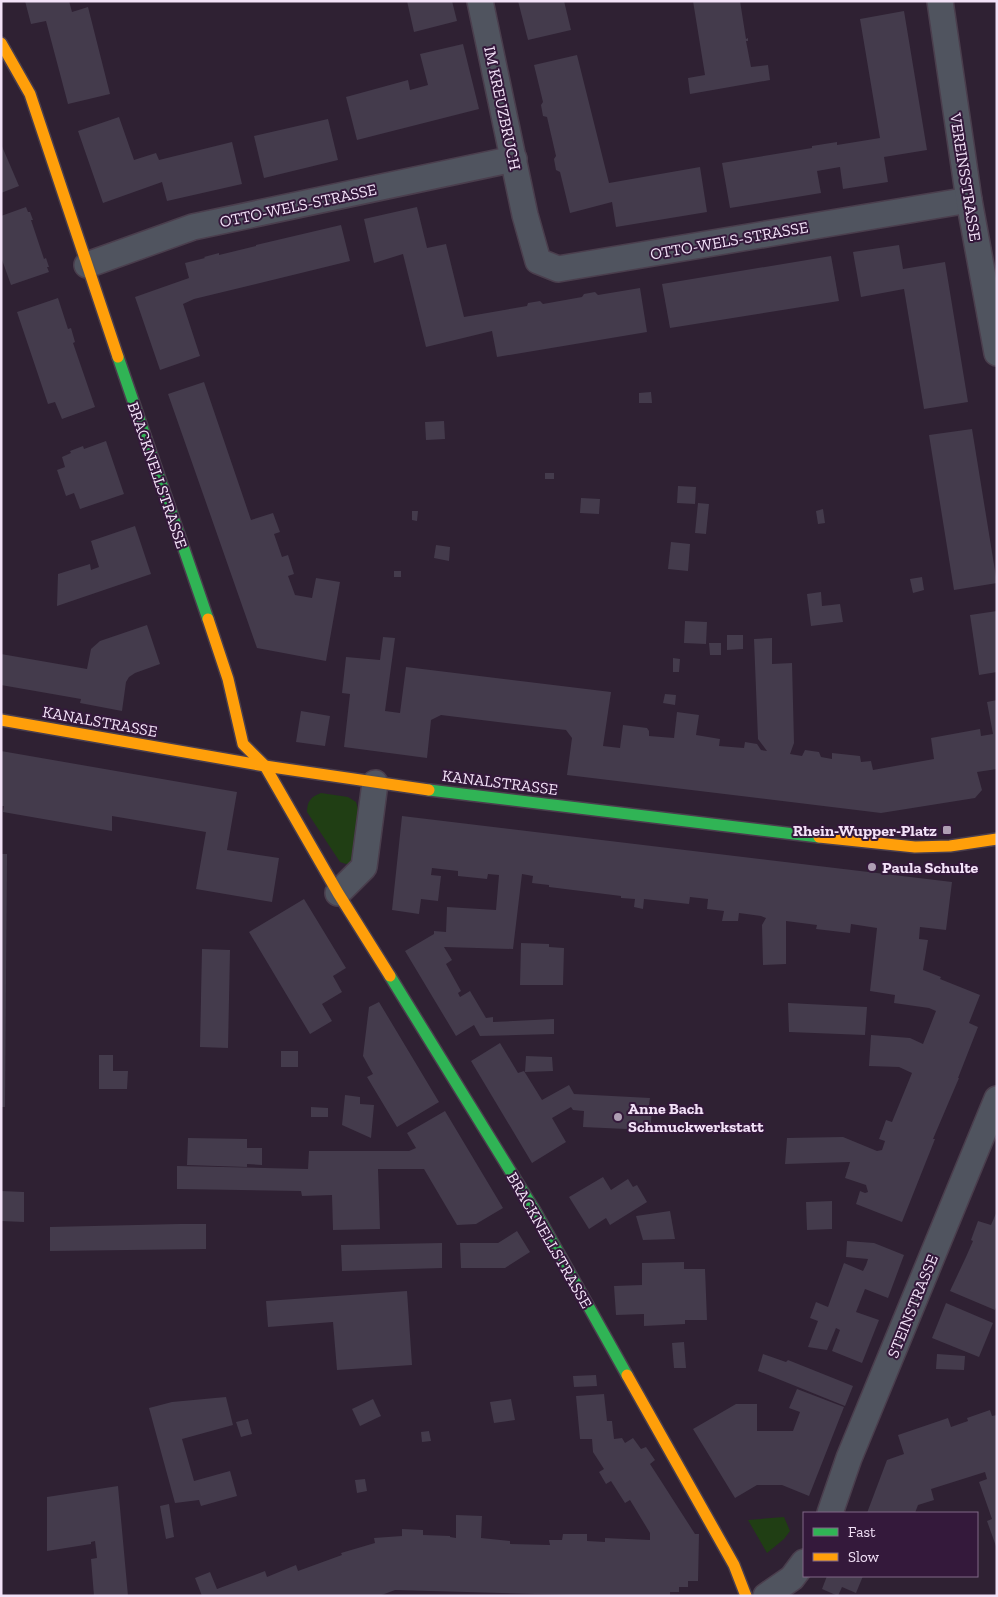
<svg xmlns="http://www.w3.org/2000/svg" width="998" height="1597" viewBox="0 0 998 1597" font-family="'Zilla Slab',serif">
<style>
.green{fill:#203e14}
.building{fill:#443b4c}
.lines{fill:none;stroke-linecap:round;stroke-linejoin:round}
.street-casing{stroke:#4a3e4d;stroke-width:28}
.fast-casing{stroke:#4a3e4d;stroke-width:14}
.slow-casing{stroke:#4a3e4d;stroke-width:14}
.street{stroke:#50545f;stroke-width:25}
.fast{stroke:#30b455;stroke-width:11}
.slow{stroke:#ff9f0a;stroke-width:11}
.poi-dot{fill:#ae9eb3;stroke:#34193b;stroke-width:2}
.labels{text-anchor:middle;stroke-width:4;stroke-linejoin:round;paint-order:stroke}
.street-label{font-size:16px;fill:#f3e2f8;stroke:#34193b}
.poi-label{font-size:16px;font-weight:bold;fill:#f3e2f8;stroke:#34193b;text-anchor:start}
</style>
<rect width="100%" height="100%" fill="#2f2133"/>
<!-- green -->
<g class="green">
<path d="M 321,793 L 348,797 L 356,802 L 358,809 L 354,859 L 351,863 L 346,864 L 340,862 L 307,812 C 307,801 311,797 321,793 Z"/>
<polygon points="784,1517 790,1531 784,1539 767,1553 748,1520"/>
</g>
<!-- building -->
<g class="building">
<polygon points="25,1 69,1 72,12 88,7 110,94 68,104 46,21 31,24"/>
<polygon points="407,1 452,1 457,21 414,32"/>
<polygon points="518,1 564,1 571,30 528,40"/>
<polygon points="693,1 740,1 746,39 748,38 748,41 746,41 751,67 768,65 770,80 690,94 688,78 705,75"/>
<polygon points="904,11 927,150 884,157 888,182 843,189 840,167 817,171 821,193 730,208 722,163 812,148 812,146 837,142 837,145 880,138 860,19"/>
<polygon points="463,44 479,109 357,140 346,97 408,80 410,90 428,85 420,54"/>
<polygon points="577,55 609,183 700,167 707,212 616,227 612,202 570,213 560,172 556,170 554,159 556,156 547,117 543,116 541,105 543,102 534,65"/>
<polygon points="119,117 134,160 156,153 159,160 232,142 242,184 167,201 162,182 103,203 78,131"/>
<polygon points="328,119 338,160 264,178 254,136"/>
<polygon points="1,144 19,186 1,193"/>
<polygon points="26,207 28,212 30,212 33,220 31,220 44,259 46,258 49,267 47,267 49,272 11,285 1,257 1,216"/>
<polygon points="417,207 427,248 446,244 464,317 527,306 528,303 540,301 543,304 582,297 584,294 595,292 598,295 640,288 647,332 497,357 492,331 426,347 403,254 374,263 364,219"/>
<polygon points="341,225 350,261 194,299 183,304 200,356 160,370 135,297 189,278 185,263 205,258 204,257 219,253 219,255 256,246 256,245"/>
<polygon points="899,245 903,269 945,262 968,402 924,409 904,289 861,297 853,252"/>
<polygon points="831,256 839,301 670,328 662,284"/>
<polygon points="58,298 68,329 71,328 75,342 73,343 95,407 62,419 55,402 48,404 17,312"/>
<polygon points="204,382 251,520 273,513 280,532 274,534 282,557 288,555 294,574 288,576 295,595 312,598 316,578 340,582 326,661 257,648 168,394"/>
<polygon points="651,392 652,403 639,403 639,393"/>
<polygon points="444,421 445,439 426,440 425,422"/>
<polygon points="972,429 997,583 954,590 929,435"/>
<polygon points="106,441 124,494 80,509 74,493 66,496 57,470 65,467 62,457 71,453 70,451 83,446 84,449"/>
<rect x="545" y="473" width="9" height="6"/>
<polygon points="678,486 696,487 695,504 677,503"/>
<polygon points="581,498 600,499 599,514 580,513"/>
<polygon points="698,503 709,504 706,534 695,533"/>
<polygon points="823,509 825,523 818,524 816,511"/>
<polygon points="412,511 418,511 417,521 412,520"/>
<polygon points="135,526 151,574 57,606 58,574 90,564 91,570 99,567 91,541"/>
<polygon points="671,542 690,544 688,571 668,569"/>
<polygon points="436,545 450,547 449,561 434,558"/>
<rect x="394" y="571" width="7" height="6"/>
<polygon points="922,577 924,590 913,593 910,579"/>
<polygon points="821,592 822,606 840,604 843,622 811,626 807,594"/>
<polygon points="997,611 997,672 979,675 970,615"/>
<polygon points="685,621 707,622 706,644 684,643"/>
<polygon points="147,625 160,664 135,673 129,677 126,682 122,711 80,703 81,699 1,685 1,654 87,669 91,649 100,641"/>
<polygon points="727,635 743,635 743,649 727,650"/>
<polygon points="383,637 395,638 385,711 400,713 406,667 611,692 603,746 620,748 623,725 647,728 649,731 649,736 674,738 677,712 699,715 696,735 720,739 719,746 744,748 745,742 757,744 761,750 767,751 758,739 754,639 772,638 772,664 792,663 794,743 790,754 802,756 805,750 819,752 821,757 832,759 832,753 860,756 861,762 871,761 873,770 934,759 931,738 980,729 981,736 993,734 987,702 997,700 997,769 977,772 982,790 975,798 881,813 567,775 572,738 566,730 523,725 441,715 431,720 427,758 344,747 350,694 342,693 346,657 380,660"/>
<polygon points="709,643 721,643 721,655 710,655"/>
<polygon points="673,658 680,659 679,672 673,672"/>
<polygon points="665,694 676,695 675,705 663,703"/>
<polygon points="301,711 330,716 325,746 296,742"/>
<polygon points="1,751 237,792 227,850 279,858 272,902 196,889 206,832 112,816 112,831 3,812 4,806 1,806"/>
<polygon points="402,816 952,882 946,930 920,927 919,939 928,940 923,970 941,977 940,979 980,995 969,1023 978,1027 958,1078 959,1078 933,1139 935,1139 902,1222 856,1204 860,1191 865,1193 868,1192 866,1185 845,1178 850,1162 785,1164 787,1138 843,1137 877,1151 882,1150 885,1141 879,1139 886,1120 892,1122 912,1073 899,1067 869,1066 871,1035 910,1038 923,1044 936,1011 929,1008 894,1003 895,995 870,991 877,928 851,924 850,933 816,929 817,925 786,921 786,964 763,965 762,925 766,918 761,916 739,913 738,921 722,921 724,911 707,909 708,899 690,897 689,904 644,899 643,909 634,907 635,899 621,898 621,896 549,887 549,885 532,883 533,876 522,874 513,949 444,947 452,960 446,964 461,991 458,993 460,997 470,991 486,1018 493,1017 493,1022 554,1019 554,1034 480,1036 474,1025 456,1036 405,951 434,934 434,931 446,932 447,907 496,910 499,875 488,874 487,879 458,876 458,871 432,868 431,875 441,876 438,901 421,899 419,914 392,910"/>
<polygon points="1,854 7,854 5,1107 1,1107"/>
<polygon points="304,899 346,968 333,976 342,992 322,1004 332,1021 310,1034 249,932"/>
<polygon points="521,943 549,944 549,947 564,948 563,985 520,985"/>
<polygon points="202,949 230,950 228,1048 200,1047"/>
<polygon points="379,1002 439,1102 397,1127 367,1077 373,1074 363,1056 369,1007"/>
<polygon points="788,1003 867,1007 865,1035 789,1032"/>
<polygon points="500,1043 518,1073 524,1071 542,1100 569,1085 574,1094 650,1098 649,1105 652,1105 651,1123 648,1123 648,1130 583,1127 584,1111 573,1110 571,1107 552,1118 566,1142 532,1163 471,1061"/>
<rect x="281" y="1051" width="17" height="16"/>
<polygon points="99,1055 113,1055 113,1071 128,1071 127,1089 99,1089"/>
<polygon points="526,1056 552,1057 553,1071 525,1072"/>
<polygon points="345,1095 360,1097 360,1104 374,1105 371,1138 342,1125"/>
<polygon points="311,1107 328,1108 328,1117 311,1117"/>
<polygon points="445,1111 503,1208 476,1224 457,1225 424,1169 378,1169 380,1229 333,1230 332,1195 302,1196 301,1191 177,1189 177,1166 308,1169 309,1151 409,1151 416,1148 407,1133"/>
<polygon points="188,1138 247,1139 247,1148 262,1148 262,1165 247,1164 247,1167 187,1165"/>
<polygon points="603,1177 611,1190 628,1179 633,1187 637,1185 647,1202 610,1225 606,1218 589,1229 569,1197"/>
<polygon points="1,1191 24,1192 24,1222 1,1221"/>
<polygon points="832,1201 832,1229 807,1230 806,1202"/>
<polygon points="670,1211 675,1239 643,1240 636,1216"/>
<polygon points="997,1211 997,1305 995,1310 950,1291 966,1257 973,1241 971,1240 978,1221 991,1225"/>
<polygon points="180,1224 206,1224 206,1249 50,1251 50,1227"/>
<polygon points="517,1231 530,1252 505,1268 461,1268 460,1243 498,1243"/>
<polygon points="847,1241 874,1243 904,1255 888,1298 865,1289 856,1312 879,1320 862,1363 832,1351 840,1330 836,1328 827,1350 808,1347 818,1321 810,1318 816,1302 828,1307 844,1263 863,1271 866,1265 868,1259 846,1257"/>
<polygon points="442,1243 442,1268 342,1271 341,1245"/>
<polygon points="684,1262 684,1269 705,1269 707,1320 685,1320 685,1324 644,1326 644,1314 616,1315 614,1286 642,1285 642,1263"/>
<polygon points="407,1291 412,1365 337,1370 333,1322 268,1327 266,1301"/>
<polygon points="946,1303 993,1323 979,1357 932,1338"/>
<polygon points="684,1342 686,1368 674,1368 672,1343"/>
<polygon points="763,1354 786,1362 788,1360 853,1386 845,1406 758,1371"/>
<polygon points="937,1354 965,1356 964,1370 936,1369"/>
<polygon points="596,1375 597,1386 574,1387 573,1376"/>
<polygon points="797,1389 844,1407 809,1496 782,1485 757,1485 735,1498 693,1429 736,1404 757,1404 757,1431 793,1431 800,1412 789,1408"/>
<polygon points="604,1394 607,1421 612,1421 614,1439 622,1438 625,1443 633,1438 641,1449 646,1447 655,1460 650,1464 661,1481 695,1534 699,1534 698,1581 688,1581 688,1587 679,1587 679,1592 670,1592 670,1596 608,1596 395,1590 379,1596 202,1596 195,1578 210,1572 217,1589 265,1571 267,1577 296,1565 298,1571 342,1555 341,1553 375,1543 374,1538 402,1536 402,1529 423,1530 423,1535 450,1536 450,1537 456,1538 456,1515 482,1516 481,1538 510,1541 510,1544 550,1545 549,1540 562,1540 563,1534 587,1534 587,1541 605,1542 605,1538 650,1540 650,1533 630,1500 625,1503 611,1481 606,1484 599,1472 604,1469 593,1452 592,1439 580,1439 576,1396"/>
<polygon points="226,1397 233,1425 182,1439 194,1481 230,1471 237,1496 201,1506 199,1500 175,1503 149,1408 172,1402"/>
<polygon points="373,1399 381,1416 360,1426 352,1409"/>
<polygon points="511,1399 515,1420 494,1423 490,1402"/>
<polygon points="990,1410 992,1416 997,1415 997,1549 987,1521 992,1519 979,1482 987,1479 985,1472 931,1489 934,1500 918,1505 915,1513 867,1513 887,1460 904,1454 898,1435 948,1418 951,1427 968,1421 967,1418"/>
<polygon points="248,1419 252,1434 241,1437 236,1422"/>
<polygon points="429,1431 431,1441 422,1442 421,1432"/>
<polygon points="365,1479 367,1491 357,1493 355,1480"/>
<polygon points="118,1486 128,1596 94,1596 91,1559 97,1558 95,1541 91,1542 91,1544 47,1551 47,1497"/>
<polygon points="169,1504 174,1537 166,1539 160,1506"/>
<polygon points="827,1576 863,1576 856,1593 842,1587 838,1596 822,1589"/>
</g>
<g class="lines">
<!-- street casing -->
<g class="street-casing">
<g id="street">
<polyline points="480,1 525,215 538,261 558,269 969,200"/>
<polyline points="940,1 969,200 997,353"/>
<polyline points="87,265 193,227 514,159"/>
<polyline points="338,893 364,867 375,783"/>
<polyline points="830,1513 849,1458 997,1099"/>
<polyline points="766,1596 792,1578 804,1562"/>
</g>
</g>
<!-- fast casing -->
<g class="fast-casing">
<g id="fast">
<polyline points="118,357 208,619"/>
<polyline points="429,790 819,837"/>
<polyline points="390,976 535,1211 627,1375"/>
</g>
</g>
<!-- slow casing -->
<g class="slow-casing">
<g id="slow">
<polyline points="1,43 30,94 118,357"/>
<polyline points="208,619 228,679 243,744 265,766 338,893 390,976"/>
<polyline points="1,720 265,766 429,790"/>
<polyline points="819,837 915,847 950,846 997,839"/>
<polyline points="627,1375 734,1565 746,1596"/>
</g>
</g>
<!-- street -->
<use href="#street" class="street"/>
<!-- fast -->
<use href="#fast" class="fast"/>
<!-- slow -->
<use href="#slow" class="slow"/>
</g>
<!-- markers -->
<g class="poi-dot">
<rect x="942" y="825" width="10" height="10" rx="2.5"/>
<circle cx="872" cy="867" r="5"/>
<circle cx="618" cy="1117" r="5"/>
</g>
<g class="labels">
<!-- street labels -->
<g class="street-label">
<text transform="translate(503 108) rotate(78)" y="6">IM KREUZBRUCH</text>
<text transform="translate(966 177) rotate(81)" y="6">VEREINSSTRASSE</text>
<text transform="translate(298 205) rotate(-12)" y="6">OTTO-WELS-STRASSE</text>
<text transform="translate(729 240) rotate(-10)" y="6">OTTO-WELS-STRASSE</text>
<text transform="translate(158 475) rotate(71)" y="6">BRACKNELLSTRASSE</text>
<text transform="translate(100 721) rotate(10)" y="6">KANALSTRASSE</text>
<text transform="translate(500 782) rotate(7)" y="6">KANALSTRASSE</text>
<text transform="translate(550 1240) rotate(60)" y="6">BRACKNELLSTRASSE</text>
<text transform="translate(912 1306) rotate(-68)" y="6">STEINSTRASSE</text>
</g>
<!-- poi labels -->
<g class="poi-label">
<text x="937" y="836" text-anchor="end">Rhein-Wupper-Platz</text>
<text x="882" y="873">Paula Schulte</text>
<text x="628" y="1114">Anne Bach<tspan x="628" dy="18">Schmuckwerkstatt</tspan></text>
</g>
</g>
<!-- border -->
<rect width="998" height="1597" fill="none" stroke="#f3e2f8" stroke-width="5"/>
<!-- legend -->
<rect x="803" y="1512" width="175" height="65" fill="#34193b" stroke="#806987"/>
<rect x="813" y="1528" width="25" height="8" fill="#30b455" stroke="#806987"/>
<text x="848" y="1537" font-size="15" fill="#f3e2f8">Fast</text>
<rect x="813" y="1553" width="25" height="8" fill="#ff9f0a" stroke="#806987"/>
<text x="848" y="1562" font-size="15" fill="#f3e2f8">Slow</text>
</svg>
